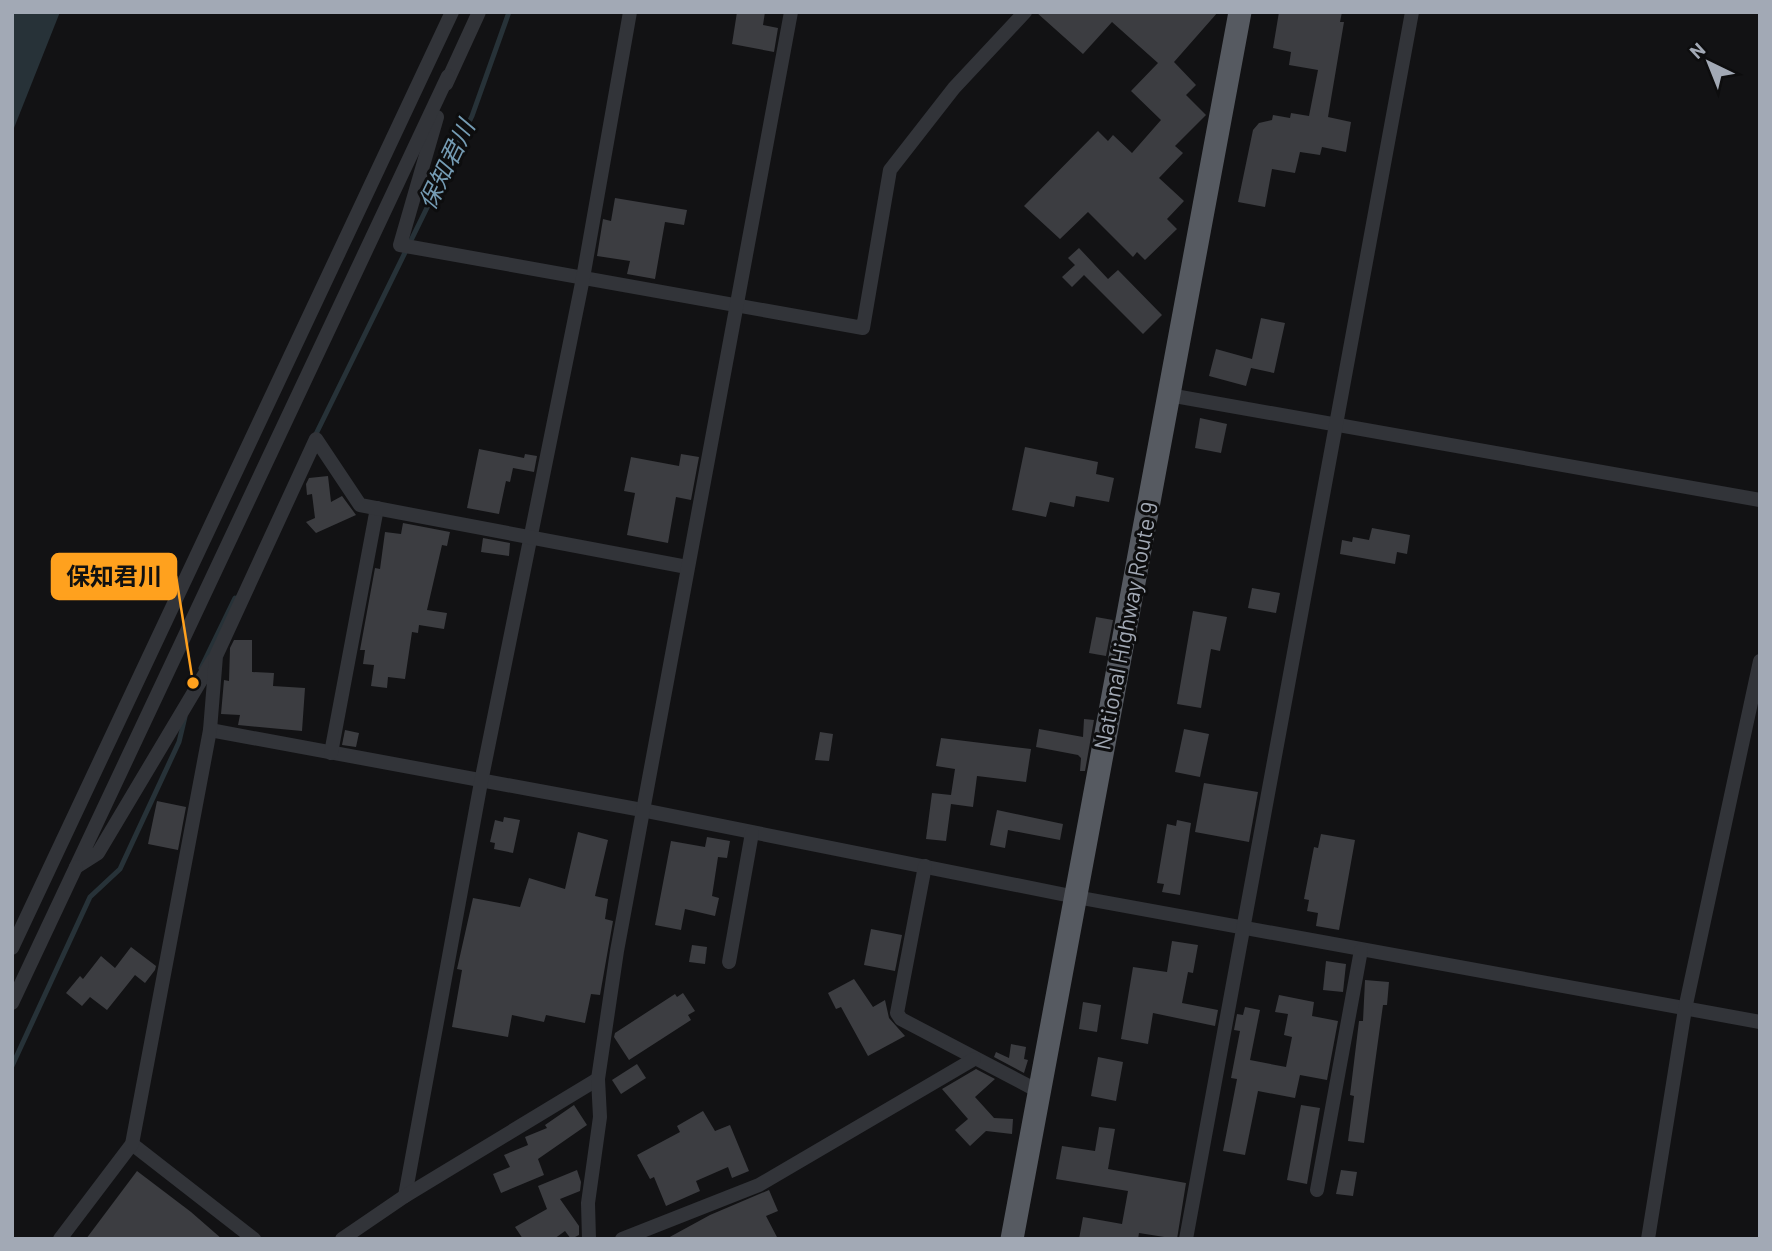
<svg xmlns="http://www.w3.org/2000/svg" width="1772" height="1251" viewBox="0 0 1772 1251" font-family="Barlow,'Noto Sans JP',sans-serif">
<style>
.water{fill:#273238}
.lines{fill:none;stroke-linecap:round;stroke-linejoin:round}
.stream{stroke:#273238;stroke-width:5}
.building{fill:#3c3d41}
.minor{stroke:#323439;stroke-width:14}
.trunk{stroke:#565a61;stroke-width:23}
.labels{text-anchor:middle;stroke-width:6;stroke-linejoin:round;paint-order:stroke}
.street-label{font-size:23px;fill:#a2a9b5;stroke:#0d0d0e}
.water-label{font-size:24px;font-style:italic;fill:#759cb4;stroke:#0d0d0e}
.leader{fill:none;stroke:#ffa11e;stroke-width:2.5}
.callout-dot{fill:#ffa11e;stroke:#0d0d0e;stroke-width:2.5}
.callout{fill:#ffa11e;stroke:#ffa11e;stroke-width:2.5}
.callout-label{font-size:24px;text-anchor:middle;font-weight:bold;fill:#111}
</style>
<rect width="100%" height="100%" fill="#121214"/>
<!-- water -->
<polygon class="water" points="12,12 60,12 12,133"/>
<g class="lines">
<!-- stream -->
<g class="stream">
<polyline points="314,438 472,116 509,12"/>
<polyline points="201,668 235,598"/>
<polyline points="12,1066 90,897 120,869 179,742 185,717"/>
</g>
</g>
<!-- building -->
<g class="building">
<polygon points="737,12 765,12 763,25 778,28 774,52 732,44"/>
<polygon points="1036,12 1218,12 1174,62 1196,85 1186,95 1206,115 1175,146 1183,153 1159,178 1184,201 1167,219 1177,229 1145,260 1137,252 1133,257 1088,212 1060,239 1024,206 1098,131 1108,141 1113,135 1132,153 1161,120 1131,91 1158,63 1112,22 1083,54"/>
<polygon points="1279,12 1342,12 1340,22 1344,22 1328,117 1351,122 1346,152 1322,147 1320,155 1300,152 1295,173 1272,169 1265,207 1238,202 1253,130 1259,123 1272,120 1273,115 1290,118 1291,113 1309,116 1318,70 1289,65 1291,52 1273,48"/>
<polygon points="615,198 687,210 684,225 665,222 655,279 627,274 630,261 597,256 603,219 611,221"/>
<polygon points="1079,248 1108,279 1118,270 1162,315 1143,334 1084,275 1072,287 1062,277 1075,265 1068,258"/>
<polygon points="1261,318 1285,323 1274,373 1251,368 1246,386 1209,376 1216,349 1252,359"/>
<polygon points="1200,418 1227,424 1221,453 1195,448"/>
<polygon points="1025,447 1098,462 1096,474 1114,478 1109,502 1076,496 1074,507 1050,502 1046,517 1012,510"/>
<polygon points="479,449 524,458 525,454 537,456 534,472 513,468 510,482 506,481 499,514 467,508"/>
<polygon points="681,454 699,457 691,500 676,497 668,543 627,535 635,493 624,491 631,457 679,466"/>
<polygon points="328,476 331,502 342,496 356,515 316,533 306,522 315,518 312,494 307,495 306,484 309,478"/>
<polygon points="403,523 450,532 447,546 442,545 427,610 447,613 444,629 419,625 418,633 412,632 405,679 388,677 387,688 371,686 374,665 363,664 365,650 360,650 375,568 380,569 385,532 401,534"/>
<polygon points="1372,528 1410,535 1407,554 1397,552 1395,564 1340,554 1342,540 1352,542 1353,537 1369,540"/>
<polygon points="483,538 510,543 509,556 481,552"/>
<polygon points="1252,588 1280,593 1276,613 1248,608"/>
<polygon points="1193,611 1227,617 1220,651 1211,649 1201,708 1177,704"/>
<polygon points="1096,617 1113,620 1106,656 1089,653"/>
<polygon points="234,640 252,640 252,672 274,673 273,686 305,688 302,731 238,725 240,715 221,714 224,680 229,681 230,648"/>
<polygon points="1084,719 1094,720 1085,771 1080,771 1081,758 1078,755 1036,747 1039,729 1083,737"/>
<polygon points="1184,729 1209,734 1200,777 1175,772"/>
<polygon points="345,730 359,733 356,747 342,745"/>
<polygon points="820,732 833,734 829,761 815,760"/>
<polygon points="941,738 1031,749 1026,782 977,776 973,807 951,804 946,841 926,839 932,793 951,795 955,769 936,766"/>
<polygon points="1204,783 1258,792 1249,842 1195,832"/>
<polygon points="157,801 186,807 178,850 148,844"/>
<polygon points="997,810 1063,824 1060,840 1008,830 1005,848 990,845"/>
<polygon points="504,817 520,820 513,853 494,849 495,843 490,842 495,820 503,822"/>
<polygon points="1177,820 1191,823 1180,895 1162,892 1164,884 1157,883 1167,824 1176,826"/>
<polygon points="578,832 608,840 595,896 608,899 605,919 613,921 600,995 591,994 585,1023 546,1015 544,1022 512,1015 508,1037 452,1027 462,970 457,969 473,898 520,907 529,878 565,889"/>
<polygon points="1321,834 1355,840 1339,930 1316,926 1318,913 1307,911 1309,900 1304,899 1314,847 1318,848"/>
<polygon points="707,837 730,841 727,858 718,857 712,896 719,898 715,916 685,909 681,930 655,925 671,841 705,847"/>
<polygon points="871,929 902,935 895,971 864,965"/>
<polygon points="1172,941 1198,945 1193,973 1188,972 1182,1003 1218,1010 1215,1026 1153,1013 1148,1044 1121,1039 1133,967 1167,972"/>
<polygon points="692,945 707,947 705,964 689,962"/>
<polygon points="131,947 156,966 155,970 145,983 135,975 107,1010 90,997 82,1006 66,993 80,976 83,979 101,956 115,968"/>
<polygon points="1326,961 1346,964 1343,992 1323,990"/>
<polygon points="854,979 873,1007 885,1000 889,1018 905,1036 868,1056 841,1007 836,1009 828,993"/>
<polygon points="1365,980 1389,982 1387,1005 1383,1005 1364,1143 1348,1141 1354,1096 1350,1095 1359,1021 1363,1021"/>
<polygon points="683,993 695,1011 688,1015 691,1020 629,1060 614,1037 615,1033 675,994 677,997"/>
<polygon points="1279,995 1314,1002 1312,1016 1338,1021 1327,1080 1300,1075 1295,1098 1258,1091 1245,1155 1223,1151 1237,1079 1231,1078 1240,1031 1234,1030 1237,1014 1243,1015 1245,1007 1260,1010 1250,1060 1286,1067 1292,1037 1284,1035 1288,1014 1275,1012"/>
<polygon points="1083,1002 1101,1005 1097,1032 1079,1029"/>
<polygon points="1011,1044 1026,1047 1024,1059 1028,1060 1024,1073 994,1057 996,1052 1009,1058"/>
<polygon points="1098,1057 1123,1062 1116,1101 1091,1096"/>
<polygon points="637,1064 646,1078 621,1094 612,1080"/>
<polygon points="976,1069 995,1079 975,1097 994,1118 1013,1119 1012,1134 986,1131 970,1146 955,1130 968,1119 942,1089"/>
<polygon points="574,1105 587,1125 538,1159 544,1175 501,1193 493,1174 510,1167 504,1155 528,1145 525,1137 547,1128 545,1125"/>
<polygon points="1301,1105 1320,1108 1307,1184 1287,1180"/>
<polygon points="703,1111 715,1131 730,1125 749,1171 732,1178 728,1167 696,1181 700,1191 666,1206 654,1177 650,1179 637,1155 680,1132 677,1126"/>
<polygon points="1099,1127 1115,1129 1108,1169 1186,1183 1177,1239 1139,1233 1138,1239 1079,1239 1083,1217 1122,1224 1128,1191 1056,1179 1062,1146 1095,1151"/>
<polygon points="577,1170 581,1182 580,1191 560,1199 579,1226 579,1235 571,1239 565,1231 554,1239 523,1239 515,1227 547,1209 538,1186"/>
<polygon points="1341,1170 1357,1172 1353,1196 1336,1194"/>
<polygon points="137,1171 191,1212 222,1239 86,1239"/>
<polygon points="769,1190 778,1211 766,1216 778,1239 666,1239 710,1215"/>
</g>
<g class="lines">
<!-- minor -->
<g class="minor">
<polyline points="446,84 479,12"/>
<polyline points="437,117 400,245 863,328 890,170 954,88 1025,12"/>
<polyline points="1169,395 1760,500"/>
<polyline points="213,660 98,853 76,867 448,76"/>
<polyline points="210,730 642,810 1076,897 1760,1022"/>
<polyline points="331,753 377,508"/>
<polyline points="925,866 897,1013 901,1019 1040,1092"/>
<polyline points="12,948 452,12"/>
<polyline points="729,962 752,833"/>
<polyline points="12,1003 76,867"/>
<polyline points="132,1144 254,1239"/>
<polyline points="1317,1190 1361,950"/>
<polyline points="405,1196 481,782 583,278 630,12"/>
<polyline points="60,1239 132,1144 210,730 216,656 316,439 360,505 687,567"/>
<polyline points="342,1239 405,1196 598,1079"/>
<polyline points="589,1239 588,1203 600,1117 598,1079 617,951 791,12"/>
<polyline points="622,1239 759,1185 974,1059"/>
<polyline points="1186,1239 1412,12"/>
<polyline points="1648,1239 1685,1009 1760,661"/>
</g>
<!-- trunk -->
<polyline class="trunk" points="1012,1239 1240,12"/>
</g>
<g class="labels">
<!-- street labels -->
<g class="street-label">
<text transform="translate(1126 626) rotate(-79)" y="8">National Highway Route 9</text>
</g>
<!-- water labels -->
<g class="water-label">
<text transform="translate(447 165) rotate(-64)" y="8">保知君川</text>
</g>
</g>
<!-- callouts -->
<path class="leader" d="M193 683L176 576"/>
<circle class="callout-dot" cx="193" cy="683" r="7"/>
<rect class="callout" x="52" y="554" width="124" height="45" rx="7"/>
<g class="callout-label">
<text x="114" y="585">保知君川</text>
</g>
<!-- border -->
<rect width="1772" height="1251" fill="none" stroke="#a2a9b5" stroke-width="28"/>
<!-- north arrow -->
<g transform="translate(1709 63) rotate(317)" stroke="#0d0d0e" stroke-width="5" paint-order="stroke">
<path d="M0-5L12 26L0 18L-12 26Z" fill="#a2a9b5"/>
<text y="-10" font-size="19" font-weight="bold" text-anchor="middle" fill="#a2a9b5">N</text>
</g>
</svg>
